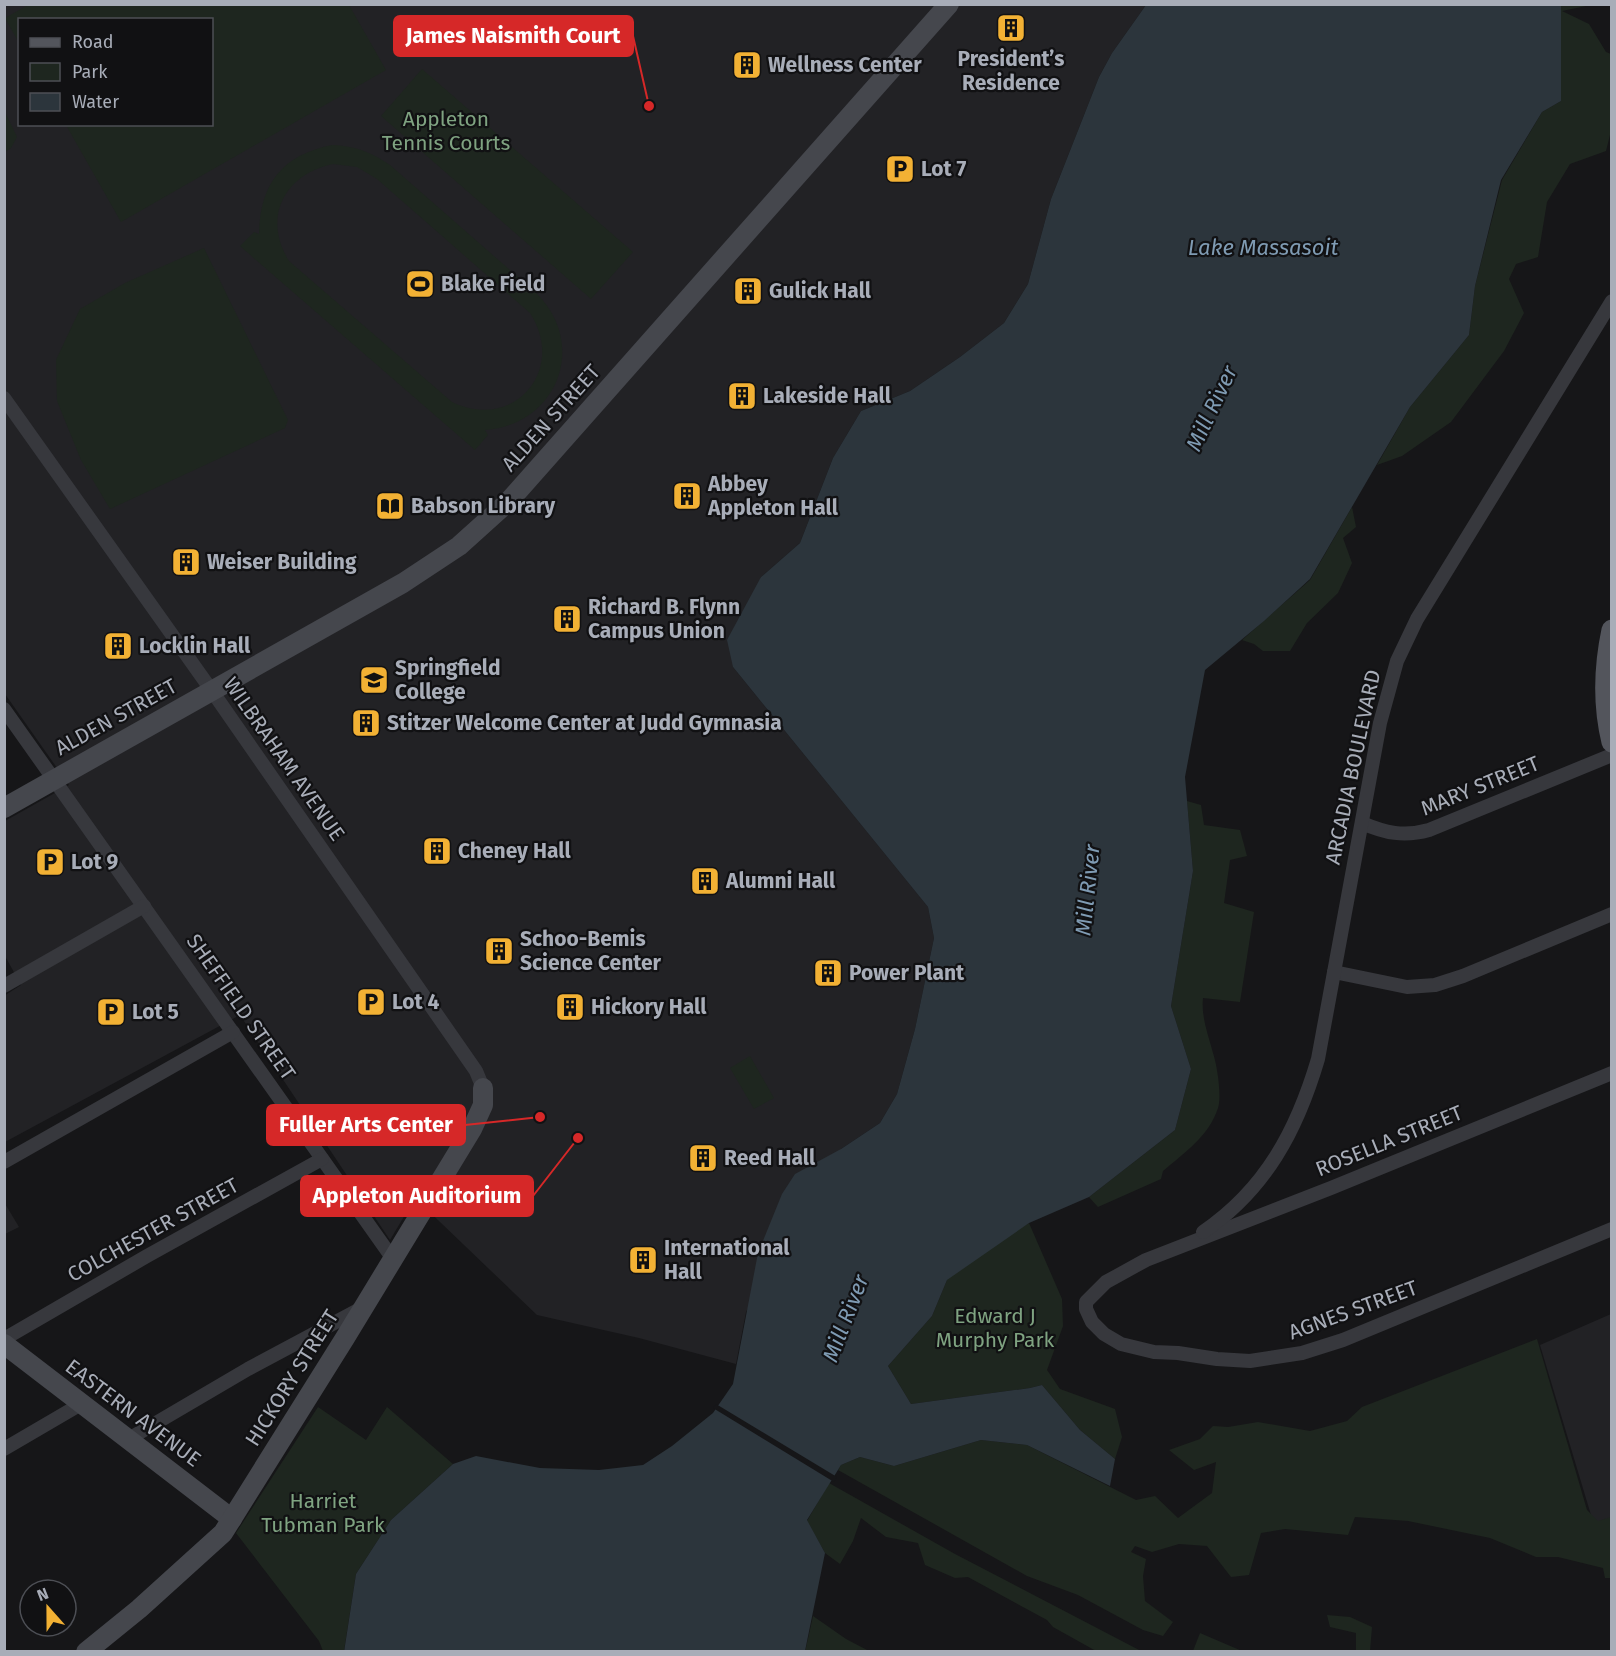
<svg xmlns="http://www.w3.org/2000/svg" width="1616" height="1656" viewBox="0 0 1616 1656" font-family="'Fira Sans',sans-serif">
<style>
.built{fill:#222225;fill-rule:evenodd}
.green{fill:#1e261f;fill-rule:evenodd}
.water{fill:#2c353c}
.pier{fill:#161618}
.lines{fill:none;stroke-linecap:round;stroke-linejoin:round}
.street{stroke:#37383d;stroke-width:14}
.secondary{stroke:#45474d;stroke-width:20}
.primary{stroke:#53555c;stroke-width:21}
.labels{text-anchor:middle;stroke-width:4.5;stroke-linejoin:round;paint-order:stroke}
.poi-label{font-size:21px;font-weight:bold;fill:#a8adb8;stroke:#111113;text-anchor:start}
.park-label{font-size:21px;fill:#7fa381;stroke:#111113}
.street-label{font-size:21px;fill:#a8adb8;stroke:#111113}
.water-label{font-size:22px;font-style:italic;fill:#7f9bb3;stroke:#111113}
.leader{fill:none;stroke:#d62828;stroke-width:2}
.callout-dot{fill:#d62828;stroke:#111113;stroke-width:2}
.callout{fill:#d62828;stroke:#d62828;stroke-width:2}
.callout-label{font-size:22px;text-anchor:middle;font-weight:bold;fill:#fff}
</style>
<rect width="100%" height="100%" fill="#161618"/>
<!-- built -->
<g class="built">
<path d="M 5,5 L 1146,5 L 1112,53 L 1099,77 L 1051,199 L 1028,284 L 1004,323 L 960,357 L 910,391 L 861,411 L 833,458 L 800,543 L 761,577 L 733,667 L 928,907 L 934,938 L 915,1029 L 897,1094 L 880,1123 L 841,1149 L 746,1312 L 736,1364 L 639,1338 L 537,1315 L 415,1198 L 390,1240 L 240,1015 L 5,1142 L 4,996 L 21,985 L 5,956 L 5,821 L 69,785 L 5,694 ZM 20,20 L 212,20 L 212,124 L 20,124 Z"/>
<polygon points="4,1202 19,1227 5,1234 4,1234"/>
<polygon points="1611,1314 1611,1521 1594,1525 1540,1345"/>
</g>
<!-- green -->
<g class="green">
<polygon points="28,5 349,5 386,70 121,222 66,125 212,124 212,20 20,20 19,43 5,18"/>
<polygon points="1561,5 1591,5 1562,11 1589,24 1606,52 1611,54 1611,131 1606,151 1570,164 1547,202 1538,257 1516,264 1509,279 1524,313 1504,351 1451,422 1402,456 1377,465 1410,407 1469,335 1475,286 1502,180 1542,112 1561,101"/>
<polygon points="422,69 633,252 591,299 381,116"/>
<polygon points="5,112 17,137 11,148 5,152"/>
<path d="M 332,145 C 355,146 371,152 390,165 L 535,292 C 589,343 558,425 485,430 L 488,435 L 475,450 L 240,246 L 254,232 L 259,234 C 260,184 282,155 332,145 ZM 333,164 L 357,167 L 377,179 L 530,313 C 567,370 514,432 452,402 L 289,261 C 262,218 284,174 333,164 Z"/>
<polygon points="204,248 288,420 285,428 110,509 81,460 57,401 56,360 80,309 125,283"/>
<polygon points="1352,507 1356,527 1343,538 1352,563 1338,593 1307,623 1290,651 1263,651 1254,644 1242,640 1310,580"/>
<path d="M 1187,801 L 1201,805 L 1204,825 L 1240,830 L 1247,856 L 1230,860 L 1224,903 L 1254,912 L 1240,1002 L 1203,998 C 1201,1017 1208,1034 1213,1053 C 1217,1065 1222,1096 1218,1108 C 1209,1136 1184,1153 1163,1171 L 1161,1179 L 1098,1207 L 1089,1197 L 1175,1130 L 1191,1069 L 1171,1006 L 1193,871 Z"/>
<polygon points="750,1056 774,1098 754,1109 730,1068"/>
<polygon points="1029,1223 1062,1299 1063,1326 1047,1370 1060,1389 1115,1409 1122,1437 1115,1459 1080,1430 1042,1385 1030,1388 911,1404 888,1366 932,1316 952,1268"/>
<polygon points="1537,1339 1587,1510 1598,1521 1611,1517 1611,1578 1605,1578 1603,1568 1558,1557 1536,1557 1490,1538 1408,1521 1355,1517 1348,1535 1285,1529 1261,1533 1249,1575 1231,1577 1207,1546 1179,1544 1152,1552 1135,1546 1131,1552 1146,1559 1143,1576 1145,1601 1173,1622 1163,1636 1143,1630 1078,1595 1027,1576 838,1470 841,1465 860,1457 894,1466 981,1440 1027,1445 1136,1500 1155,1496 1178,1518 1212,1493 1216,1462 1194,1470 1169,1450 1200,1439 1213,1426 1228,1427 1258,1422 1310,1431 1347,1421 1362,1407"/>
<polygon points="318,1407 366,1440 387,1407 453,1464 391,1520 356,1574 344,1651 323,1651 319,1641 236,1533"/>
<polygon points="829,1483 955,1554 1141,1651 1096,1651 1053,1627 1047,1620 968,1577 955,1578 925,1565 918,1543 886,1537 861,1518 853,1541 840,1564 825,1553 807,1521"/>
<polygon points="1327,1615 1350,1617 1372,1627 1370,1651 1354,1651 1356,1650 1356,1633 1330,1627"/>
<polygon points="813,1616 846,1639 869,1651 805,1652"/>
<polygon points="1200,1633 1242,1651 1193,1651"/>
</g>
<!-- water -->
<polygon class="water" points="1146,5 1561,5 1561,101 1542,112 1501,180 1475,286 1469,335 1410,407 1310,579 1264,621 1205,670 1185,777 1193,871 1171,1006 1191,1069 1175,1130 1089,1197 1029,1223 947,1280 932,1316 888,1366 911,1404 1030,1388 1042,1385 1080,1430 1115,1459 1110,1486 1027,1445 981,1440 894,1466 860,1457 841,1465 807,1520 825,1553 805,1651 344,1652 356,1574 391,1520 453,1464 476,1456 540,1468 599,1470 643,1465 672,1446 713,1413 733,1384 758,1253 782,1194 795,1174 841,1149 880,1123 897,1094 915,1029 934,938 928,907 733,667 727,640 761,577 800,543 833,458 861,411 910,391 960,357 1004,323 1028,284 1051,199 1099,77 1112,53"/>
<!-- pier -->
<polygon class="pier" points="716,1404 837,1477 834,1482 713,1408"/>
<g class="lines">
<!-- street -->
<g class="street">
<polyline points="4,398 212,691 476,1071 483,1088"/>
<polyline points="4,709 393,1259"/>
<path d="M 1362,823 C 1385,833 1404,837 1429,830 L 1612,755"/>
<polyline points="1334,972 1407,987 1435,985 1463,976 1612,914"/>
<polyline points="4,986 144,906"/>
<polyline points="1612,1073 1331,1188 1146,1260 1106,1282 1086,1302 1086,1309 1092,1322 1104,1334 1121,1344 1154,1352 1178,1353 1217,1359 1250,1361 1302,1353 1343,1340 1612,1229"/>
<polyline points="4,1162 233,1032"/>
<path d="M 1203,1232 C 1266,1189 1297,1130 1318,1059 L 1380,723 L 1397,661 L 1417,619 L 1612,301"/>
<polyline points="4,1339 147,1256 322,1159"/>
<polyline points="127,1440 248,1369 364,1307"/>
<polyline points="4,1449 81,1404"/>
</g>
<!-- secondary -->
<g class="secondary">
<polyline points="4,808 403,583 459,546 509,501 949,4"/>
<polyline points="4,1344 232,1519"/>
<polyline points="86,1652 139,1609 223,1533 345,1338 472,1129 483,1105 483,1088"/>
</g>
<!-- primary -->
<path class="primary" d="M 1612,630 C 1604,668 1603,705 1612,742"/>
</g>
<!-- icons -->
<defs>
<g id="building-square" transform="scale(1.5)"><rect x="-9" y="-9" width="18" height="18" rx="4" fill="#f2b134" stroke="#111113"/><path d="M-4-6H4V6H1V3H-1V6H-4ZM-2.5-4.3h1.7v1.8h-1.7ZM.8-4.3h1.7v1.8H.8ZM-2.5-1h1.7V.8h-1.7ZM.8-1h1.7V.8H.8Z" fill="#111"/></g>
<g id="parking-square" transform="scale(1.5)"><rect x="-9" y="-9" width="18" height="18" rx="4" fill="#f2b134" stroke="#111113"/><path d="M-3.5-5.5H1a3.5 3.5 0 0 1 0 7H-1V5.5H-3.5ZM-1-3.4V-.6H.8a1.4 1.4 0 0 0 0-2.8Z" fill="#111"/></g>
<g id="stadium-square" transform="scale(1.5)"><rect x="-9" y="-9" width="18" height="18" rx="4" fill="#f2b134" stroke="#111113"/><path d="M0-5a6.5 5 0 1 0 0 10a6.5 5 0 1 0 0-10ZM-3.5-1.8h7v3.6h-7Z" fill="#111"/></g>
<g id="library-square" transform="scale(1.5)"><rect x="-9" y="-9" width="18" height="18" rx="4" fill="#f2b134" stroke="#111113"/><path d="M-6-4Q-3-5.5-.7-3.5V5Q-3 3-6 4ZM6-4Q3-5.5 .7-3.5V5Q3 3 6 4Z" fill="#111"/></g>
<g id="university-square" transform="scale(1.5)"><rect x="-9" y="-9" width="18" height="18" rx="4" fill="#f2b134" stroke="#111113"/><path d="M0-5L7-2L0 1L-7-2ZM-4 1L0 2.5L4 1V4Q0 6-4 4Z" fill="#111"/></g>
</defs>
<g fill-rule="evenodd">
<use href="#building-square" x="1011" y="28"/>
<use href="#building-square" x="747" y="65"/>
<use href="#parking-square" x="900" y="169"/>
<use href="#stadium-square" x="420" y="284"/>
<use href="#building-square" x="748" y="291"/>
<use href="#building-square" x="742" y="396"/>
<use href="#building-square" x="687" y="496"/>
<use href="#library-square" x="390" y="506"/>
<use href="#building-square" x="186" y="562"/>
<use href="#building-square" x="567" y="619"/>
<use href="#building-square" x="118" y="646"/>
<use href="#university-square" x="374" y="680"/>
<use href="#building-square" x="366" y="723"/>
<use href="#building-square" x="437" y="851"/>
<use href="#parking-square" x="50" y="862"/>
<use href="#building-square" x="705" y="881"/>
<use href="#building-square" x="499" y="951"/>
<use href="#building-square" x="828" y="973"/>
<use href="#parking-square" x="371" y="1002"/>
<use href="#building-square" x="570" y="1007"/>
<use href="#parking-square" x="111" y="1012"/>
<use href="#building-square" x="703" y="1158"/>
<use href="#building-square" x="643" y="1260"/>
</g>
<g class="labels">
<!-- poi labels -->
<g class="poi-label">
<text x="1011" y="66" text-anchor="middle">President’s<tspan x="1011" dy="24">Residence</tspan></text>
<text x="768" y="72">Wellness Center</text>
<text x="921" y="176">Lot 7</text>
<text x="441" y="291">Blake Field</text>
<text x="769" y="298">Gulick Hall</text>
<text x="763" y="403">Lakeside Hall</text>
<text x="708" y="491">Abbey<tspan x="708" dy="24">Appleton Hall</tspan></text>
<text x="411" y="513">Babson Library</text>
<text x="207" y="569">Weiser Building</text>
<text x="588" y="614">Richard B. Flynn<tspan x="588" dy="24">Campus Union</tspan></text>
<text x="139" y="653">Locklin Hall</text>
<text x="395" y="675">Springfield<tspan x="395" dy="24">College</tspan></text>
<text x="387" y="730">Stitzer Welcome Center at Judd Gymnasia</text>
<text x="458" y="858">Cheney Hall</text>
<text x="71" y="869">Lot 9</text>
<text x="726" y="888">Alumni Hall</text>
<text x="520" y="946">Schoo-Bemis<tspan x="520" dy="24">Science Center</tspan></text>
<text x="849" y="980">Power Plant</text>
<text x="392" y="1009">Lot 4</text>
<text x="591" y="1014">Hickory Hall</text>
<text x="132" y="1019">Lot 5</text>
<text x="724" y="1165">Reed Hall</text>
<text x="664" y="1255">International<tspan x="664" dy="24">Hall</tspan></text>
</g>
<!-- park labels -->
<g class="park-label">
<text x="446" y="126">Appleton<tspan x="446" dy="24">Tennis Courts</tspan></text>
<text x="995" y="1323">Edward J<tspan x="995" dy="24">Murphy Park</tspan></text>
<text x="323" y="1508">Harriet<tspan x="323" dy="24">Tubman Park</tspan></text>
</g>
<!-- street labels -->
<g class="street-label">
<text transform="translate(551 418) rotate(-48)" y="7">ALDEN STREET</text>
<text transform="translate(116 717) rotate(-29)" y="7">ALDEN STREET</text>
<text transform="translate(284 759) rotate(55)" y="7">WILBRAHAM AVENUE</text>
<text transform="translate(1353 767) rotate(-78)" y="7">ARCADIA BOULEVARD</text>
<text transform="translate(1480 786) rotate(-22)" y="7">MARY STREET</text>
<text transform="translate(241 1007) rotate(55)" y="7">SHEFFIELD STREET</text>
<text transform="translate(1389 1141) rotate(-22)" y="7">ROSELLA STREET</text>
<text transform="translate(153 1230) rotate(-29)" y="7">COLCHESTER STREET</text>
<text transform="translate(1353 1310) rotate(-20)" y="7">AGNES STREET</text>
<text transform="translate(292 1378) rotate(-58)" y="7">HICKORY STREET</text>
<text transform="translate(133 1413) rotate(37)" y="7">EASTERN AVENUE</text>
</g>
<!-- water labels -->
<g class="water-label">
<text x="1263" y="255">Lake Massasoit</text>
<text transform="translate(1211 408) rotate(-65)" y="8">Mill River</text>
<text transform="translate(1087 890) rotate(-84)" y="8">Mill River</text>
<text transform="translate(845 1318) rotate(-69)" y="8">Mill River</text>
</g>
</g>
<!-- callouts -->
<path class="leader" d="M649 106L633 36M540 1117L465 1125M578 1138L533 1196"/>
<g class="callout-dot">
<circle cx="649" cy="106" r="6"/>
<circle cx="540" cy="1117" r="6"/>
<circle cx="578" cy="1138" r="6"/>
</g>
<g class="callout">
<rect x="394" y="16" width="239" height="40" rx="6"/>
<rect x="267" y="1105" width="198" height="40" rx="6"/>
<rect x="301" y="1176" width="232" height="40" rx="6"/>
</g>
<g class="callout-label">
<text x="513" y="43">James Naismith Court</text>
<text x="366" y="1132">Fuller Arts Center</text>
<text x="417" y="1203">Appleton Auditorium</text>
</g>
<!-- border -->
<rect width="1616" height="1656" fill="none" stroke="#a8adb8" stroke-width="12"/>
<!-- legend -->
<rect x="18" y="18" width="195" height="108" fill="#111113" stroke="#4d4f55" stroke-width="1.5"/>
<rect x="30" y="38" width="30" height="9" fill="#53555c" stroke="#4d4f55" stroke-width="1.5"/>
<text x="72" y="48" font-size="18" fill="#a8adb8">Road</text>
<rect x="30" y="63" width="30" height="18" fill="#1e261f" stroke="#4d4f55" stroke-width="1.5"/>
<text x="72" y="78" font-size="18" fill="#a8adb8">Park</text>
<rect x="30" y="93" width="30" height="18" fill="#2c353c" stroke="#4d4f55" stroke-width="1.5"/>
<text x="72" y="108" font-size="18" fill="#a8adb8">Water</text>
<!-- north arrow -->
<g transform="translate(48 1608) rotate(339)"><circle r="28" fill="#111113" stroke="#4d4f55" stroke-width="1.5"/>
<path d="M0-4.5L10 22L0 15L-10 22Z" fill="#f2b134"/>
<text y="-9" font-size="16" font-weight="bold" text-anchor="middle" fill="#a8adb8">N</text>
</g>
</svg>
